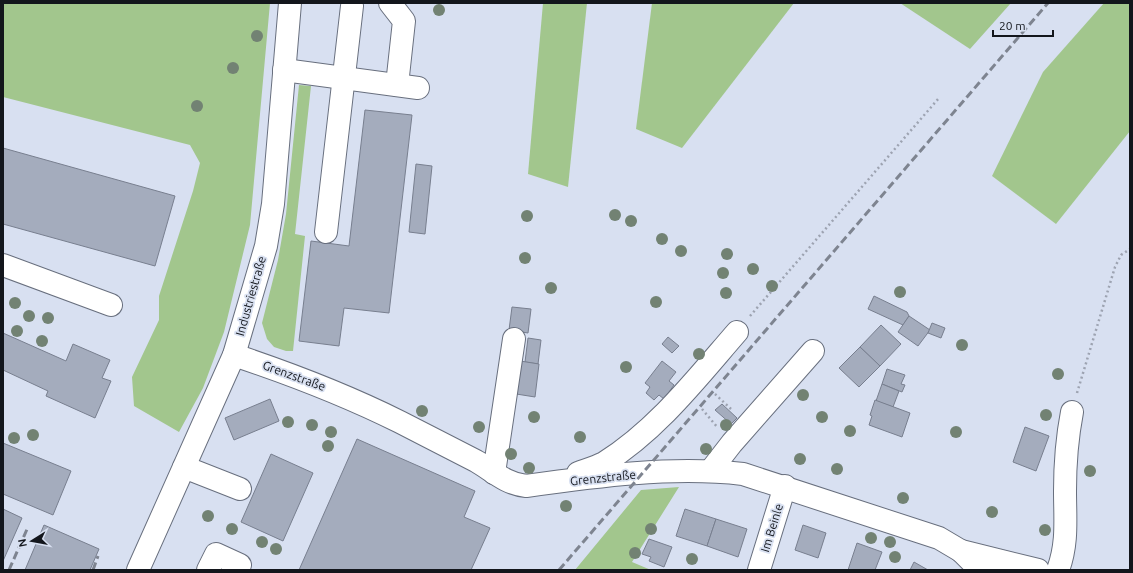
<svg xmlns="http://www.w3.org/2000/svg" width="1133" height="573" viewBox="0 0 1133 573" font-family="Ubuntu,sans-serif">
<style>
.green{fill:#a2c68d}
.building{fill:#a4acbd;stroke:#787f8f}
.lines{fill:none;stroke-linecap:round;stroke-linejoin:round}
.minor-casing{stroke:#686f7e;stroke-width:24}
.path{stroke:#9da3b1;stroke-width:2.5;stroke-dasharray:2 3;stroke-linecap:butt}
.minor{stroke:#fff;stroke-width:22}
.rail{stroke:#7e8490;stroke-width:3;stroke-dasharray:8 4;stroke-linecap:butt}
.tree{fill:#728273}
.labels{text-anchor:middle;stroke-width:3.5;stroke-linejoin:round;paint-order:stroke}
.street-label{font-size:12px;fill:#13161c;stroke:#d8e0f1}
</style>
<rect width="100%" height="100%" fill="#d8e0f1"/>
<!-- green -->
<g class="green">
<polygon points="3,3 270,3 250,225 224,332 203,388 179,432 134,406 132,377 159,320 159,296 193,191 200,163 190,145 3,97"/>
<polygon points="543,3 587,3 568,187 528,174"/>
<polygon points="652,3 794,3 682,148 636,129"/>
<polygon points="900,3 1011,3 970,49"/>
<polygon points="1104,3 1130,3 1130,131 1056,224 992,176 1043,72"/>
<polygon points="299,85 311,86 295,234 305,236 293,351 286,351 274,347 267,339 262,323 278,260 286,214"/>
<polygon points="679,487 632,562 651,570 575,570 641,490"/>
</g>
<!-- building -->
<g class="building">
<polygon points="365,110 412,115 389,313 344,308 339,346 299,341 311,241 349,246"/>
<polygon points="3,148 175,196 155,266 3,224"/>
<polygon points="416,164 432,166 425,234 409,232"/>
<polygon points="874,296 907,312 909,316 903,325 868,309"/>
<polygon points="512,307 531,309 528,333 509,330"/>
<polygon points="909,316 930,330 918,346 898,332"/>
<polygon points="932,323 945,328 941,338 928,333"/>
<polygon points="881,325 901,344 880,366 860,347"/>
<polygon points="3,333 66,361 73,344 110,360 102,378 111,381 95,418 46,396 48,391 3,370"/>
<polygon points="668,337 679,346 672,353 662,344"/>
<polygon points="528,338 541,340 538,364 525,362"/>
<polygon points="860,347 880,366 859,387 839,368"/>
<polygon points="514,360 539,364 535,397 510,393"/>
<polygon points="662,361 676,372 669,381 674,385 664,399 659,395 654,400 646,393 650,387 645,383"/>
<polygon points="887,369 905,375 901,384 905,385 902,392 882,384"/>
<polygon points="882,384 899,391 893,407 876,401"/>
<polygon points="270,399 279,421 234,440 225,418"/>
<polygon points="875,400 910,413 902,437 869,425 872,416 870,415"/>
<polygon points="722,404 737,418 731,424 715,410"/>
<polygon points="1025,427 1049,436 1036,471 1013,462"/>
<polygon points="357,439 475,491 464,517 490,528 471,570 299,570"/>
<polygon points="3,443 71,471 53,515 3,494"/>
<polygon points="271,454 313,473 283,541 241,522"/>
<polygon points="3,509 22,518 3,561"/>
<polygon points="685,509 716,519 707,546 676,536"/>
<polygon points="716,519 747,529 738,557 707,546"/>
<polygon points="44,525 99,549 90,570 25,570"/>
<polygon points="803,525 826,533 818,558 795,550"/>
<polygon points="649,539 672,547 664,567 649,561 651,557 642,554"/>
<polygon points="857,543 882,552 875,570 848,570"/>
<polygon points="914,562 928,570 910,570"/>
</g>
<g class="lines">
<!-- minor casing -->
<g class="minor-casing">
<g id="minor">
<polyline points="390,3 404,21 397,85"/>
<polyline points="284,70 418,88"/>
<polyline points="326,232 352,6"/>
<polyline points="3,265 111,305"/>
<path d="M 234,355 C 291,374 346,395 400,422 C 425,435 451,448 476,461 C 493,471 506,484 526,486 C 597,476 672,466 743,474 L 939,538 L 961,551 L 980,570"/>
<polyline points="184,467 240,489"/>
<polyline points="711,470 732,443 813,351"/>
<polyline points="494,473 514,339"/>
<path d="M 578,473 C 586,470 596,467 604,463 C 657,430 697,378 737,332"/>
<polyline points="961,551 1038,570"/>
<polyline points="138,570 234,355 266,246 273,204 290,3"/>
<polyline points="208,570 216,554 240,565"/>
<polyline points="759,570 785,486"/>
<path d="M 1058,570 C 1068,543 1065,519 1065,491 C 1065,464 1067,438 1072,412"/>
</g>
</g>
<!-- path -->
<g class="path">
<polyline points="750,316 939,98"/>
<polyline points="1077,393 1115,267 1121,255 1130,249"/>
<polyline points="715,394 731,409"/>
<polyline points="702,409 718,428"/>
</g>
<!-- minor -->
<use href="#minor" class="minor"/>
<!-- rail -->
<g class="rail">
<polyline points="9,570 28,527"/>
<polyline points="93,570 98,556"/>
<polyline points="559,570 1048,3"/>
</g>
</g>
<!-- trees -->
<g class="tree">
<circle cx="439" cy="10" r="6"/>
<circle cx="257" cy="36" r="6"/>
<circle cx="233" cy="68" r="6"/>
<circle cx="197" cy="106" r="6"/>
<circle cx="615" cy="215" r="6"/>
<circle cx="527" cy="216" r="6"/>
<circle cx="631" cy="221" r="6"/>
<circle cx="662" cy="239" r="6"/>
<circle cx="681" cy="251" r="6"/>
<circle cx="727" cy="254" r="6"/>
<circle cx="525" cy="258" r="6"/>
<circle cx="753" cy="269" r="6"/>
<circle cx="723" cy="273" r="6"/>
<circle cx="772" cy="286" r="6"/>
<circle cx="551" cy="288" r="6"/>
<circle cx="900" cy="292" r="6"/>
<circle cx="726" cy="293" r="6"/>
<circle cx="656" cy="302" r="6"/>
<circle cx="15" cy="303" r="6"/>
<circle cx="29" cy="316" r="6"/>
<circle cx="48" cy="318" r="6"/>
<circle cx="17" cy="331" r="6"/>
<circle cx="42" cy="341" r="6"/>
<circle cx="962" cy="345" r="6"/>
<circle cx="699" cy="354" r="6"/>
<circle cx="626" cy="367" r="6"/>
<circle cx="1058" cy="374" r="6"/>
<circle cx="803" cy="395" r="6"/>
<circle cx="422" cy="411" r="6"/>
<circle cx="1046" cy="415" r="6"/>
<circle cx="534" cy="417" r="6"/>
<circle cx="822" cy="417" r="6"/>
<circle cx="288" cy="422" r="6"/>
<circle cx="312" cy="425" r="6"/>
<circle cx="726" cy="425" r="6"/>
<circle cx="479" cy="427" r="6"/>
<circle cx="850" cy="431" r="6"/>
<circle cx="331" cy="432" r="6"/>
<circle cx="956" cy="432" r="6"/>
<circle cx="33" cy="435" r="6"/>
<circle cx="580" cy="437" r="6"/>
<circle cx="14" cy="438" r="6"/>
<circle cx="328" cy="446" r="6"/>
<circle cx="706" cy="449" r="6"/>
<circle cx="511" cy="454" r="6"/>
<circle cx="800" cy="459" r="6"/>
<circle cx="529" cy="468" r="6"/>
<circle cx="837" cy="469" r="6"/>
<circle cx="1090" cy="471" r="6"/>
<circle cx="903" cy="498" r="6"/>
<circle cx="566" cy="506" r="6"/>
<circle cx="992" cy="512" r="6"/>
<circle cx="208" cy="516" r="6"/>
<circle cx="232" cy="529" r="6"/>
<circle cx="651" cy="529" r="6"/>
<circle cx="1045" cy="530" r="6"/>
<circle cx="871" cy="538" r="6"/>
<circle cx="262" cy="542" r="6"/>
<circle cx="890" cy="542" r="6"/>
<circle cx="276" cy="549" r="6"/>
<circle cx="635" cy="553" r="6"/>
<circle cx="895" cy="557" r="6"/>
<circle cx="692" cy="559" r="6"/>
</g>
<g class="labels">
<!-- street labels -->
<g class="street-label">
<text transform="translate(251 296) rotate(-74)" y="4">Industriestraße</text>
<text transform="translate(294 376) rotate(20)" y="4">Grenzstraße</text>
<text transform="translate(603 478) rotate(-6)" y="4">Grenzstraße</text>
<text transform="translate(772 528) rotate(-73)" y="4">Im Beinle</text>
</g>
</g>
<!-- border -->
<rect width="1133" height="573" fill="none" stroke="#13161c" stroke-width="8"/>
<!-- north arrow -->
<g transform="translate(32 541) rotate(259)" stroke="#d8e0f1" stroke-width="3" paint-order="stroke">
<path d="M0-3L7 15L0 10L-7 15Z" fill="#13161c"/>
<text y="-6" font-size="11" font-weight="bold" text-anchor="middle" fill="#13161c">N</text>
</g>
<!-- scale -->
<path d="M993 30v6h60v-6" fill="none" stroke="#13161c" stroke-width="2"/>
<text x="999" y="30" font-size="12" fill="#13161c" stroke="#d8e0f1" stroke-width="3" paint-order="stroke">20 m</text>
</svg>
